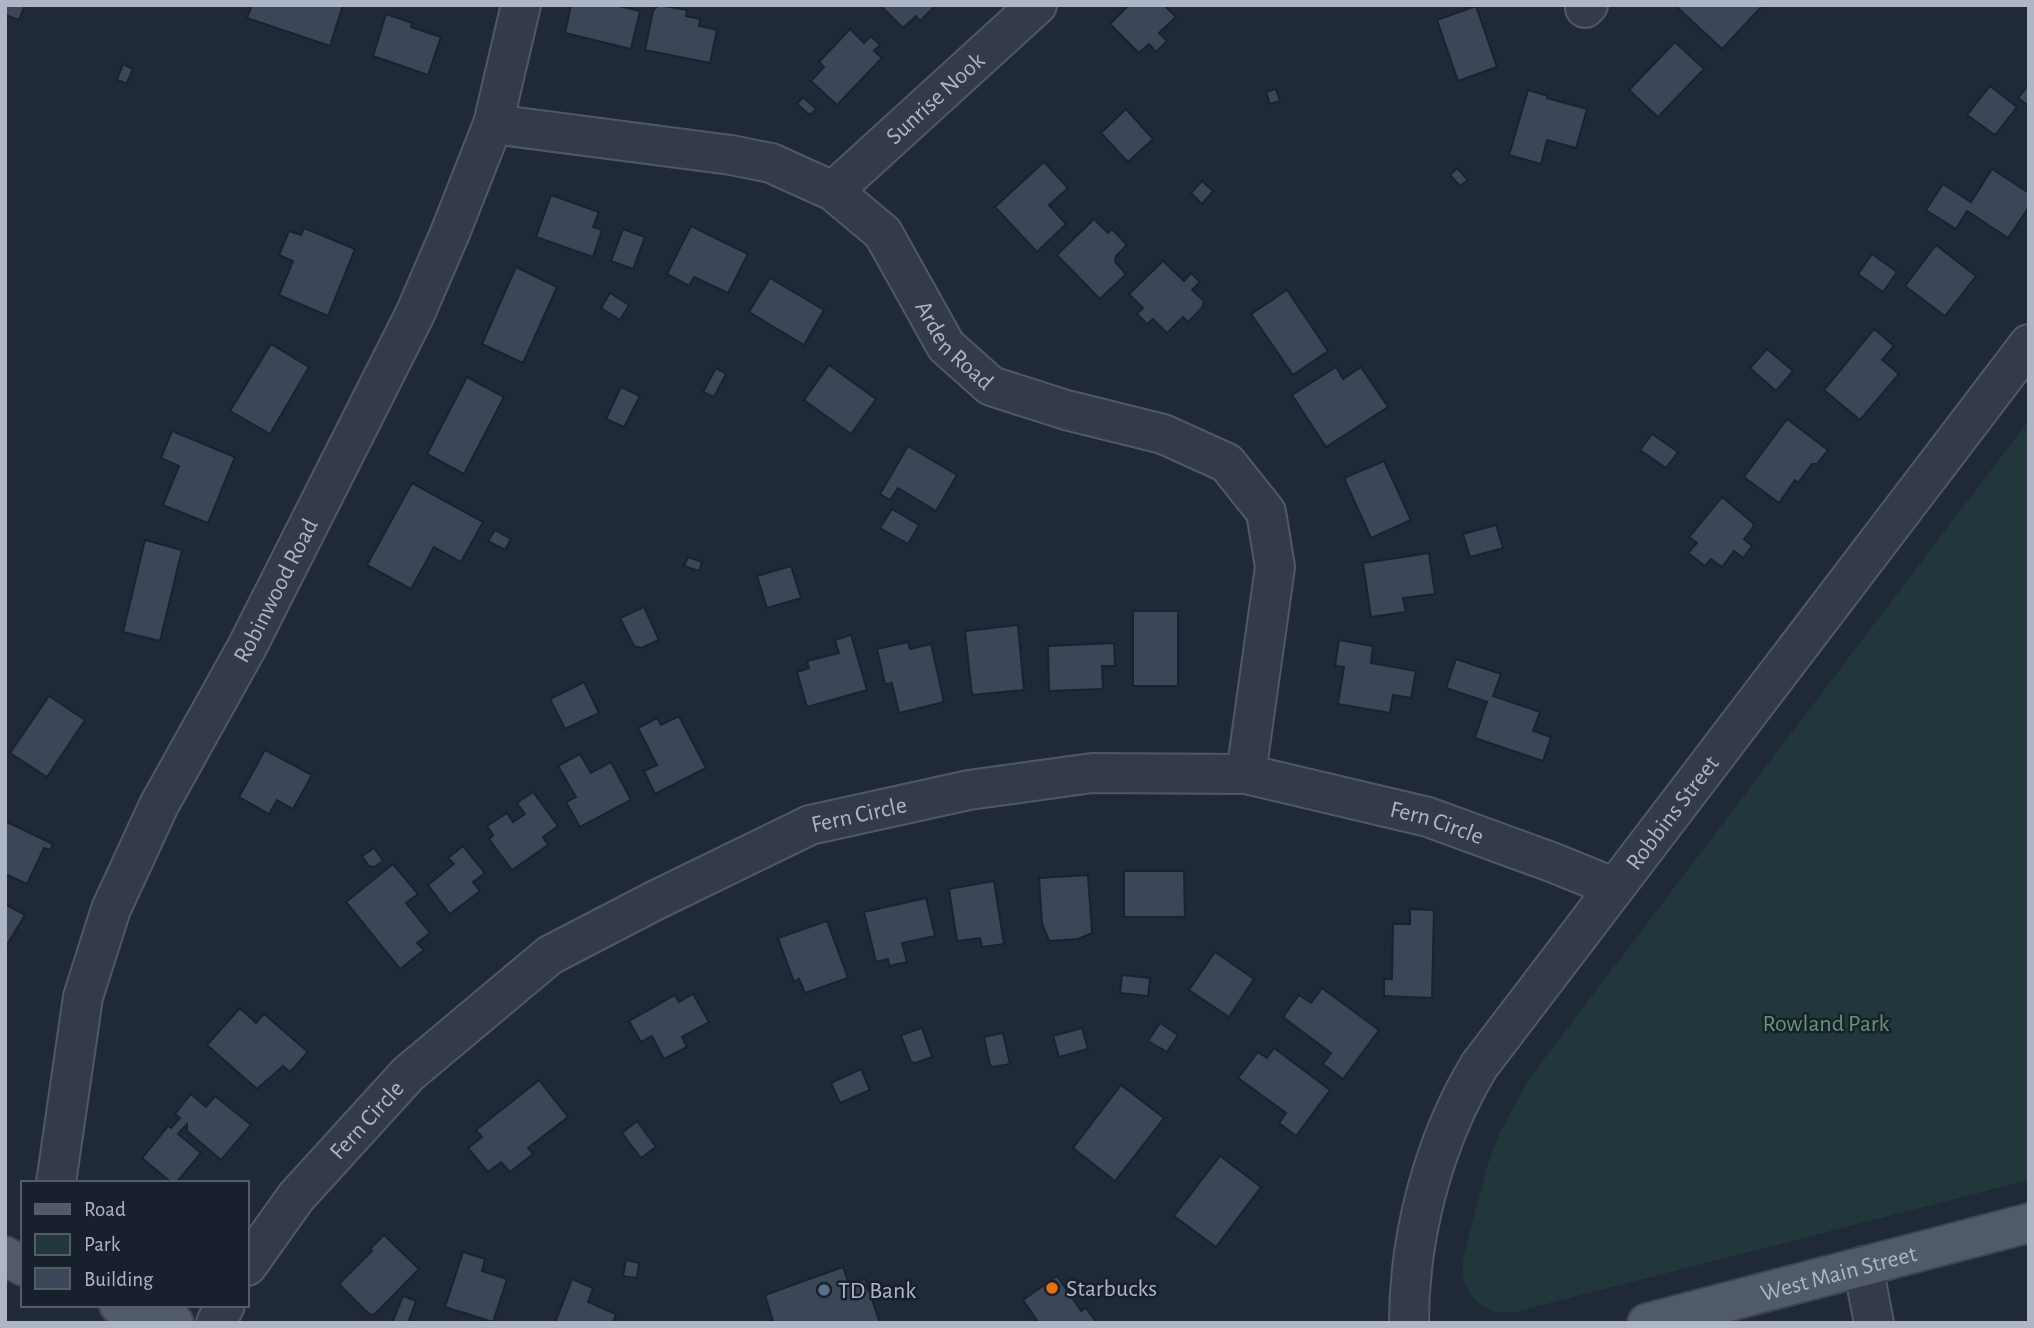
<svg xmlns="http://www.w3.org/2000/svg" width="2034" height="1328" viewBox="0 0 2034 1328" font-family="'Alegreya Sans',sans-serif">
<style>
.green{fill:#22373b}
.building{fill:#3b4659;stroke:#1b222f;stroke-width:2}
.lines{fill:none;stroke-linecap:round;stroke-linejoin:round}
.minor-casing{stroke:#505867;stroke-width:42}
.major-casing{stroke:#3c4452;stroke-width:42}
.minor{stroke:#333b49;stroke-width:38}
.major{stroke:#515a69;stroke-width:38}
.food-dot{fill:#e8710a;stroke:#19202d;stroke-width:2.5}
.service-dot{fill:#5c6f8a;stroke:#19202d;stroke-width:2.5}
.labels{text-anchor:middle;stroke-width:5;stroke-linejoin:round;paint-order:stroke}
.street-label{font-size:24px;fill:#adb5c6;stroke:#19202d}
.park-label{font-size:24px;fill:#649772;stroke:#19202d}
.poi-label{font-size:24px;fill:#adb5c6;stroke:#19202d;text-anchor:start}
</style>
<rect width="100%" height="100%" fill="#1f2938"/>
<!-- green -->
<polygon class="green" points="2029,420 2029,1180 1515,1312 1494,1312 1475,1301 1464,1283 1462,1262 1488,1164 1499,1134 1529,1079"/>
<!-- building -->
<g class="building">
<polygon points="5,5 25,5 19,20 5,15"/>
<polygon points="252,5 343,5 330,46 247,18"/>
<polygon points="571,5 615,5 640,11 631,49 565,33"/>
<polygon points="658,5 687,10 686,16 700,19 699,26 717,30 710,63 645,50 653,11"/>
<polygon points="885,5 936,5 920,21 916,16 903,28 883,8"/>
<polygon points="1129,5 1164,5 1176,17 1159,33 1167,41 1156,52 1149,44 1139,53 1110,24"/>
<polygon points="1679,5 1763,5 1722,49 1677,7"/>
<polygon points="1476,6 1497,67 1458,81 1437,20"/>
<polygon points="386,14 412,23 411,27 441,37 428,75 373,56"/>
<polygon points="850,29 864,43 871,36 880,45 874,51 882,58 837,105 811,81 824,67 819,62"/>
<polygon points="1675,42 1704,69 1658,117 1629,90"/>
<polygon points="123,64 133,69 127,83 125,83 117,80"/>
<polygon points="2029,84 2029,106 2018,98"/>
<polygon points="1990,86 2017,107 1995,135 1967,115"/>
<polygon points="1276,89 1280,101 1270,104 1266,92"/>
<polygon points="1528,90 1548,96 1547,98 1587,109 1576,148 1547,140 1541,164 1509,155"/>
<polygon points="803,97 816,109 810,115 797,104"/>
<polygon points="1126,109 1153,139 1128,162 1101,133"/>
<polygon points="1044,162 1068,188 1049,205 1066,224 1037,252 995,207"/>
<polygon points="1457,168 1468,180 1460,186 1450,175"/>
<polygon points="1992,169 2029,193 2029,207 2008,238 1967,211 1956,229 1926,210 1943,184 1971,202"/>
<polygon points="1202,181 1213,191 1202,204 1191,193"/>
<polygon points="551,195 599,212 593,227 602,230 593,257 536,237"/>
<polygon points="1094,219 1108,233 1112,229 1127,245 1116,256 1115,262 1126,274 1100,299 1057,255"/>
<polygon points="691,226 748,254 728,293 694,277 689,286 667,274"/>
<polygon points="304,228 355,249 328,316 279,295 293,261 279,255 289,231 301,235"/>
<polygon points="623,229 645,237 633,269 611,261"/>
<polygon points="1936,245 1976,276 1945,316 1905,286"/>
<polygon points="1872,254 1897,272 1883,292 1858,274"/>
<polygon points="1163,261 1184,281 1191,273 1200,282 1192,290 1204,301 1202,308 1188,322 1183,317 1167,333 1153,319 1147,324 1137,314 1143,308 1129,294"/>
<polygon points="516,267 557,287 523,363 482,344"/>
<polygon points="770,278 824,310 804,345 749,312"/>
<polygon points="1287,290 1328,351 1293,375 1251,314"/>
<polygon points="610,293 629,305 620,320 601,308"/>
<polygon points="1874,329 1894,346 1882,360 1899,374 1860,420 1824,390"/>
<polygon points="271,344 309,367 270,434 230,411"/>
<polygon points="1767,349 1793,371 1776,391 1750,368"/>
<polygon points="829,365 876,399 851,434 804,400"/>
<polygon points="1336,367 1343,379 1361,367 1388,407 1326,447 1292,395"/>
<polygon points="716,368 726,374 714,397 703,392"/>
<polygon points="467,377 504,397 464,474 427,454"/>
<polygon points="621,387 640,396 624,427 606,419"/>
<polygon points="1787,419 1828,450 1817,464 1812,464 1798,483 1795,480 1779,503 1744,477"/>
<polygon points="172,431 235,457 208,523 163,505 179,466 161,458"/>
<polygon points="1652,434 1678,452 1666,468 1640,450"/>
<polygon points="908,446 957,475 936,511 898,488 890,500 880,494"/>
<polygon points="1384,461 1411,520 1371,538 1344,478"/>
<polygon points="412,483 483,522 461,562 434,547 411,589 367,565"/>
<polygon points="1722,497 1753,523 1754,526 1744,539 1752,546 1743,558 1734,551 1722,567 1711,559 1705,566 1688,553 1697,543 1689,537"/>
<polygon points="892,509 919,525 908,544 880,528"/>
<polygon points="1496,525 1503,548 1470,557 1463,534"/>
<polygon points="495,530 511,539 505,550 488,541"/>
<polygon points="145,540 182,550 160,641 123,632"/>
<polygon points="1429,553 1435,594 1403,598 1406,612 1371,617 1363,563"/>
<polygon points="688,557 702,562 699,571 684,566"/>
<polygon points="791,566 801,598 767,608 757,576"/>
<polygon points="644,607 659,640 641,648 634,646 620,618"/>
<rect x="1133" y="611" width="45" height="75"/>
<polygon points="1018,625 1024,690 972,695 965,631"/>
<polygon points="851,635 867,690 807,707 797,672 809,668 807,661 839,653 835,640"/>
<polygon points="1339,640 1373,646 1371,663 1416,671 1411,698 1393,695 1390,713 1338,704 1344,667 1335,666"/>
<polygon points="908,642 910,649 931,644 944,702 899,713 892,683 885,684 877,649"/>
<polygon points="1114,643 1115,666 1102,666 1103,689 1049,691 1048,646"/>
<polygon points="1456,659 1501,674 1493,696 1540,712 1533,731 1551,737 1543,761 1475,738 1487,702 1446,688"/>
<polygon points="584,682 599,713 565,729 550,699"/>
<polygon points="49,696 85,720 47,777 10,753"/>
<polygon points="679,716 706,768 655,794 644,771 657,765 638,728 657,718 661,725"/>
<polygon points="265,750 312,775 293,809 277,800 269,814 239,797"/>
<polygon points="580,754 591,773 611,762 631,800 580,827 566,802 576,797 558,766"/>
<polygon points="533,792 558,826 543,837 548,845 512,870 489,839 493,835 487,826 507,813 513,822 525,814 517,803"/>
<polygon points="5,821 53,844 50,850 44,848 27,884 5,874"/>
<polygon points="463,846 485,873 473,882 480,891 450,914 428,885 454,864 448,858"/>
<polygon points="374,848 383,861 374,867 369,866 362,856"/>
<polygon points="393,864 418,894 406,903 430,933 417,943 424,950 400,969 346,902"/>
<polygon points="1124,871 1184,871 1185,917 1124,917"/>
<polygon points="1088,875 1092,933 1078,939 1049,941 1042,923 1039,878"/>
<polygon points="994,881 1004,944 982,947 980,938 957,941 949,889"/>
<polygon points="926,898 935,936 902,943 907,962 889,966 888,959 876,962 864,912"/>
<polygon points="5,904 25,915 5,948"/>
<polygon points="1410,909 1434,910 1432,998 1384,996 1384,979 1392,979 1393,924 1410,924"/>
<polygon points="827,921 848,978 805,993 799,979 794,982 778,938"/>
<polygon points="1215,952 1254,979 1229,1017 1189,990"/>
<polygon points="1122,975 1150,978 1148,996 1120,993"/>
<polygon points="1322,988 1379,1030 1343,1079 1323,1064 1331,1053 1283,1017 1299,995 1311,1003"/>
<polygon points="693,994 709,1022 682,1037 687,1047 664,1059 652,1036 641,1042 629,1021 675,995 679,1002"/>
<polygon points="240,1008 256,1023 264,1014 308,1052 290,1072 283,1066 257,1089 207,1045"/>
<polygon points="1160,1023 1178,1035 1167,1052 1148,1041"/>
<polygon points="922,1028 932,1057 915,1063 911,1062 901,1035"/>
<polygon points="1082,1028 1088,1049 1059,1057 1053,1036"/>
<polygon points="1003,1033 1010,1064 993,1067 990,1065 984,1037"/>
<polygon points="1274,1048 1330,1090 1296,1136 1279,1123 1286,1113 1238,1078 1258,1052 1267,1058"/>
<polygon points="861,1069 870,1090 840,1103 831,1083"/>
<polygon points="539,1080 568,1117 528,1148 533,1154 510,1172 501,1162 488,1172 468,1148 482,1137 476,1130"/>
<polygon points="1121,1085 1164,1118 1115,1181 1073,1148"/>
<polygon points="191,1094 206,1107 215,1096 251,1125 221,1160 187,1131 187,1124 178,1134 201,1153 176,1183 172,1183 142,1158 168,1126 171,1128 180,1118 175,1114"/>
<polygon points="637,1121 656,1147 641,1158 622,1133"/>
<polygon points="1220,1156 1261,1187 1216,1247 1174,1216"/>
<polygon points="384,1235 419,1269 375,1314 370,1315 339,1284 372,1251 370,1249"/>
<polygon points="463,1252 485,1259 482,1271 507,1279 493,1322 445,1307"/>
<polygon points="626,1260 639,1263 637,1278 623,1276"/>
<polygon points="843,1267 849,1284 865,1279 880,1323 768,1323 773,1321 765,1295"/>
<polygon points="1057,1276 1081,1311 1086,1308 1097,1323 1039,1323 1023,1300"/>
<polygon points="572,1279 593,1288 588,1302 616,1314 613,1323 555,1323"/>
<polygon points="403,1296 416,1301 408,1323 392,1323"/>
</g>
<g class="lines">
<!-- minor casing -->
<g class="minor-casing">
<g id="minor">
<polyline points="1585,8 1588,5"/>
<path id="s1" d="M 493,124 L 731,155 L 771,163 L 833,191 L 883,233 L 946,346 L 991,386 L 1066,410 L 1163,434 L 1227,463 L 1266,512 L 1275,567 L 1246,774"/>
<path id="s2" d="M 833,191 L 1037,5"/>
<path id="s3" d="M 56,1183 L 83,997 L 111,909 L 159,805 L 247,647 L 415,314 L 450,233 L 493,124 L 521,5"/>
<path id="s4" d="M 247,1266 L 296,1197 L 408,1074 L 550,955 L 656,900 L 810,825 L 969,790 L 1092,773 L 1246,774 L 1428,817 L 1554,863 L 1613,887"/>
<polyline points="1863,1266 1874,1323"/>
<polyline points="216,1323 225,1305"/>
<path id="s5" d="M 1409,1323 C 1409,1235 1434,1141 1479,1066 L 2029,344"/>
</g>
</g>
<!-- major casing -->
<g class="major-casing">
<g id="major">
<polyline points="5,1256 23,1266"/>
<polyline points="119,1305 174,1323"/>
<path id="s6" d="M 1647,1323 L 2029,1223"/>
</g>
</g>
<!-- minor -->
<use href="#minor" class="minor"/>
<!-- major -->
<use href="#major" class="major"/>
</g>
<!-- markers -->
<circle class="food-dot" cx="1052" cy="1288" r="7"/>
<circle class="service-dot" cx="824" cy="1290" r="7"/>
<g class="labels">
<!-- street labels -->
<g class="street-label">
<text dy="8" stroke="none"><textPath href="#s2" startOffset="138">Sunrise Nook</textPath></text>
<text dy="8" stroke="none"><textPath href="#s1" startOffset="548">Arden Road</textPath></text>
<text dy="8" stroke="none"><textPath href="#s3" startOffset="639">Robinwood Road</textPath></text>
<text dy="8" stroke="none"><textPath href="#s5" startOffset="588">Robbins Street</textPath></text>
<text dy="8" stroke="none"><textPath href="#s4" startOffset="777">Fern Circle</textPath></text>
<text dy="8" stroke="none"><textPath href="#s4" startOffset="1365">Fern Circle</textPath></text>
<text dy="8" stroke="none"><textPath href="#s4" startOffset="189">Fern Circle</textPath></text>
<text dy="8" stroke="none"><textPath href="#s6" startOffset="198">West Main Street</textPath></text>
</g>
<!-- park labels -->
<g class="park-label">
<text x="1826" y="1031">Rowland Park</text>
</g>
<!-- poi labels -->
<g class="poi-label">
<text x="1066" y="1296">Starbucks</text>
<text x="838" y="1298">TD Bank</text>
</g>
</g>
<!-- border -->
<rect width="2034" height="1328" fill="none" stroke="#adb5c6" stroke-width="14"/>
<!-- legend -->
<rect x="21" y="1181" width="228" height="126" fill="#19202d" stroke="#545c6a" stroke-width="2"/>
<rect x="35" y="1204" width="35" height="10" fill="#515a69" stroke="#545c6a" stroke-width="2"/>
<text x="84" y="1216" font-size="21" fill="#adb5c6">Road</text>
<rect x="35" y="1234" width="35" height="21" fill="#22373b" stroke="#545c6a" stroke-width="2"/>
<text x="84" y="1251" font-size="21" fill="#adb5c6">Park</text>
<rect x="35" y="1268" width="35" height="21" fill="#3b4659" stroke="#545c6a" stroke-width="2"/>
<text x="84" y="1286" font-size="21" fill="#adb5c6">Building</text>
</svg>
